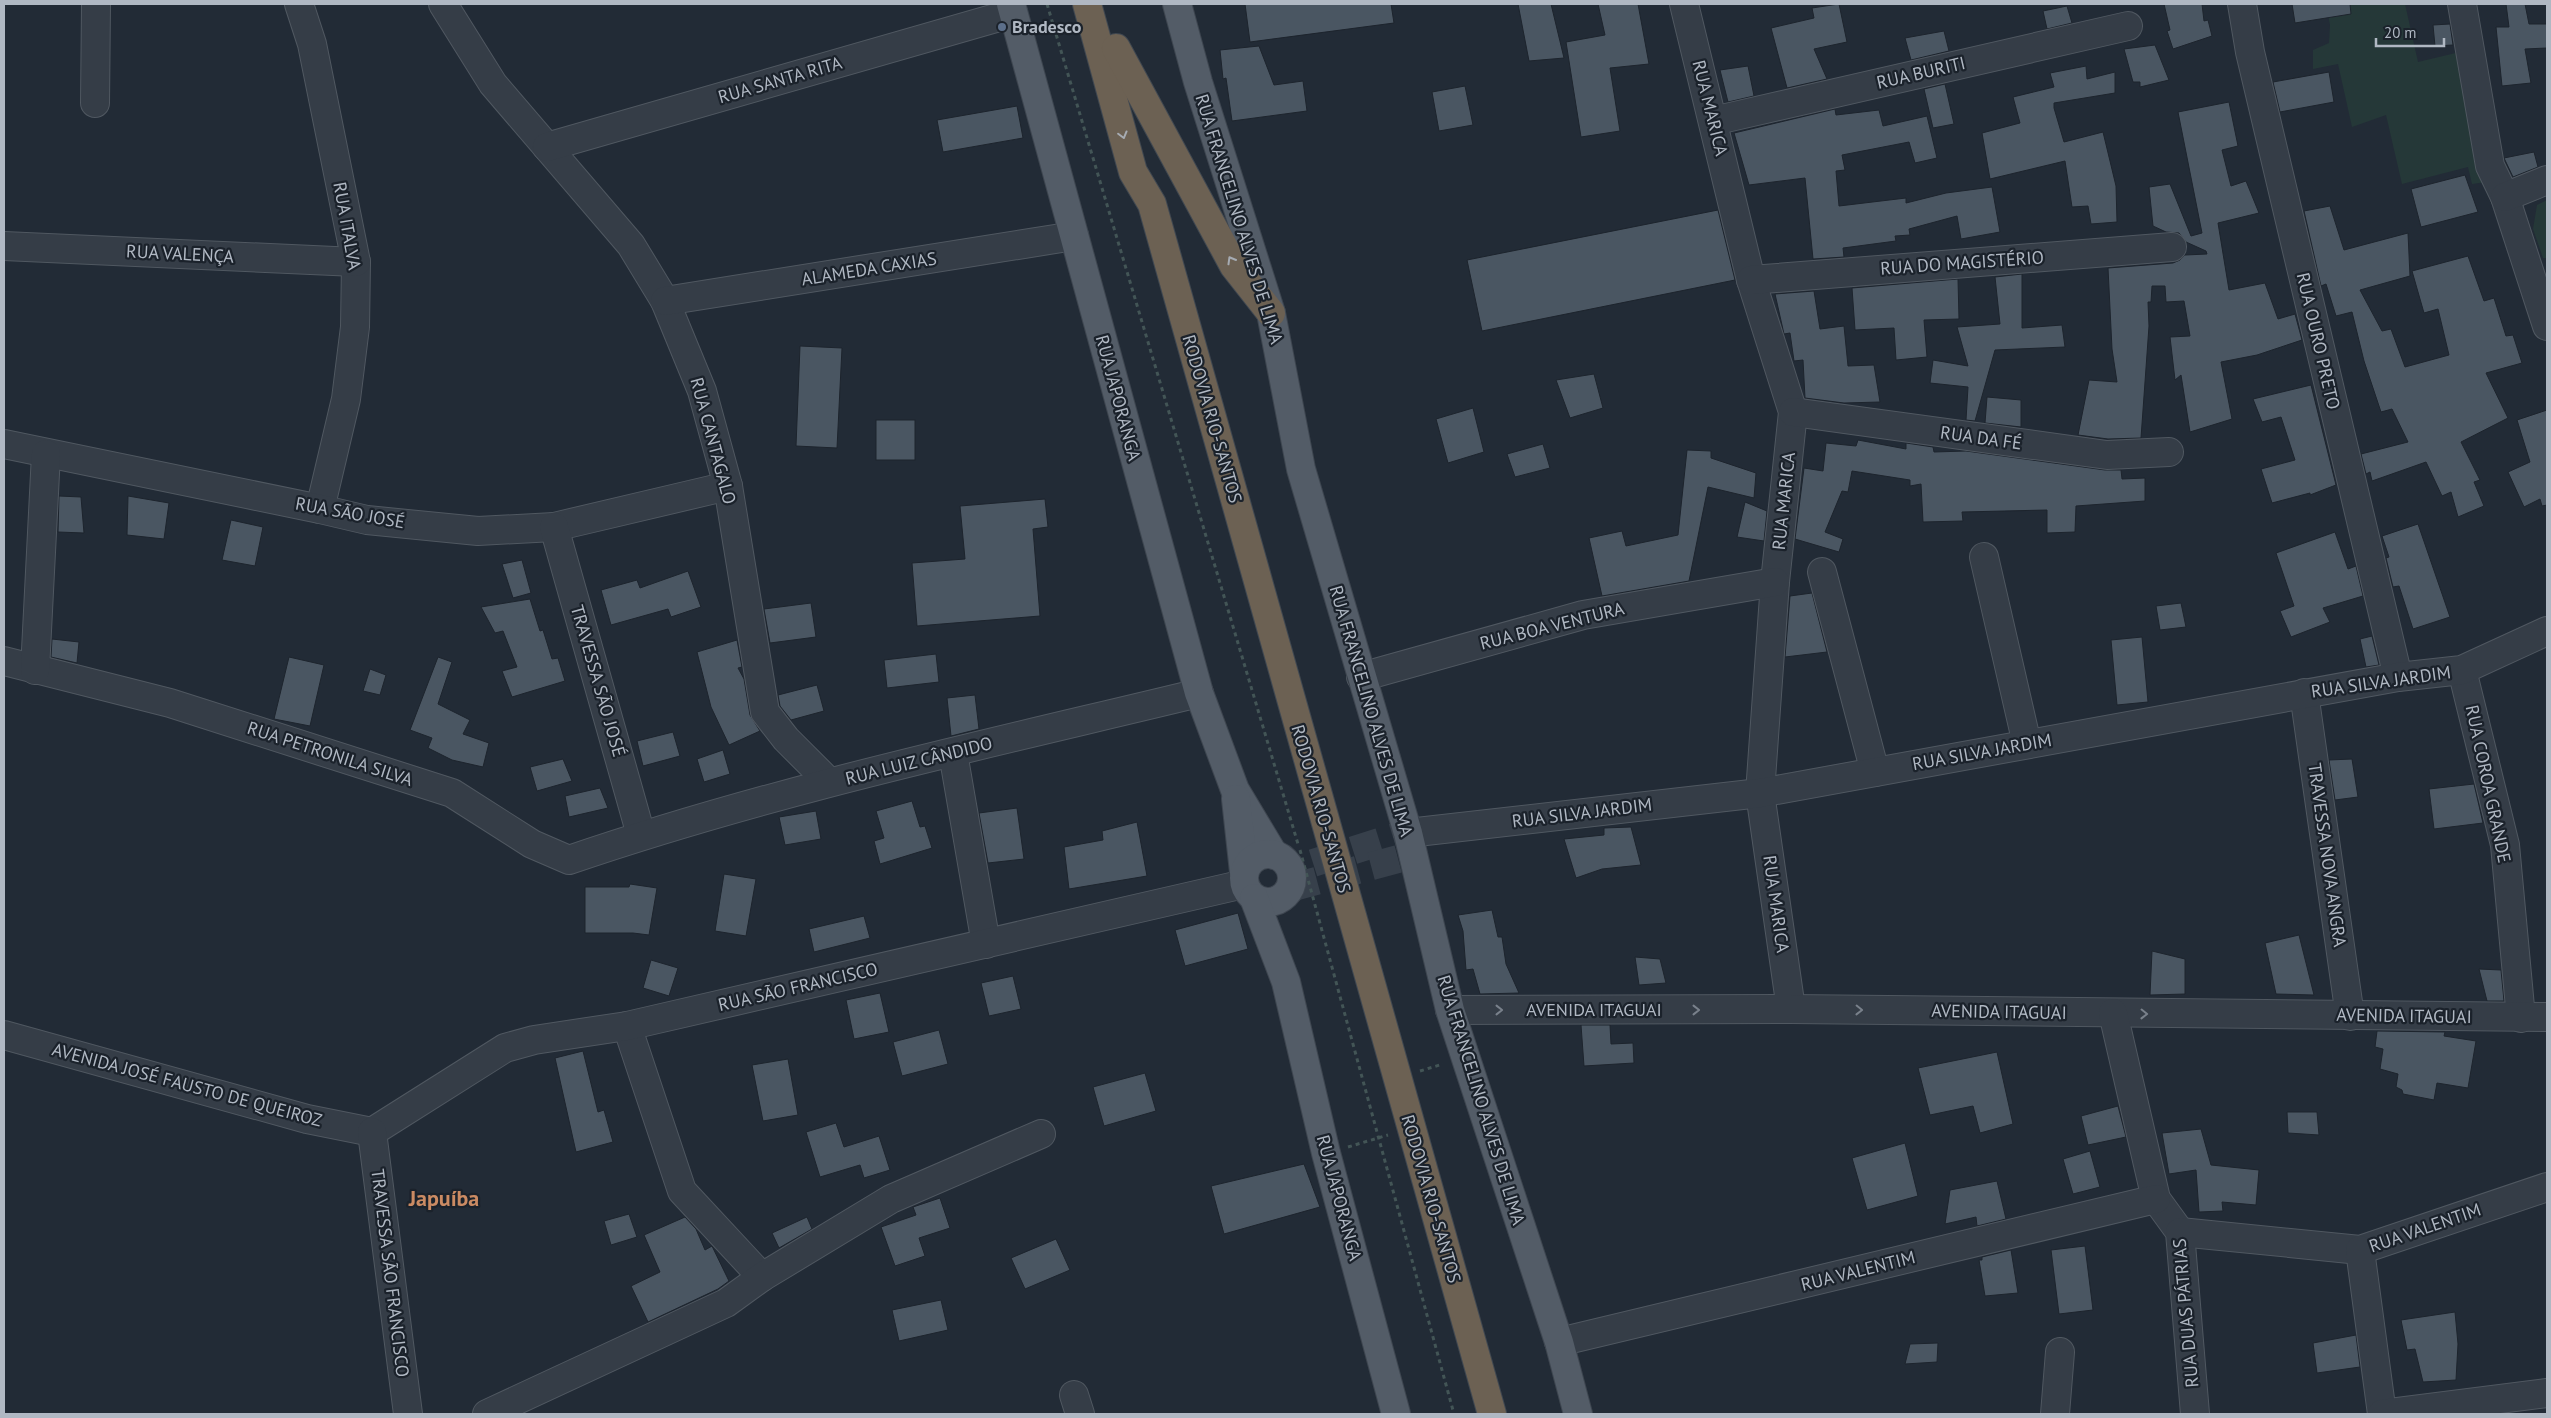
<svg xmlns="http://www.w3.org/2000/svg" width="2551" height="1418" viewBox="0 0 2551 1418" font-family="'PT Sans',sans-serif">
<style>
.green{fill:#253838}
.building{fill:#4a5662;stroke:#1d242d}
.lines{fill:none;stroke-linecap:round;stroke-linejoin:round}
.major-tunnel{stroke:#37404b;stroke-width:28;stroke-dasharray:28 14;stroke-linecap:butt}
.minor-casing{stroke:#505861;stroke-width:30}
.major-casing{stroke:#3e4650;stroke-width:30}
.highway-casing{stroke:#404851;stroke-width:30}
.path{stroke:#435556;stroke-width:3;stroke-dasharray:4 4;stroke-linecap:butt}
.minor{stroke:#353d47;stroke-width:28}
.major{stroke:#535c67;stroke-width:28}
.highway{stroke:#6c6153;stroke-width:28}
.oneway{stroke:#a6abb2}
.oneway2{stroke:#79818b}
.service-dot{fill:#5c6f8a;stroke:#1b222b;stroke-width:2}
.labels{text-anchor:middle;stroke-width:4.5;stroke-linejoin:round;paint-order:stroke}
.poi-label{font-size:18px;font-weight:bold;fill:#b0b8c3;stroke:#1b222b;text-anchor:start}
.street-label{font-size:18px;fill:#b0b8c3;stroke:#1b222b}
.district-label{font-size:22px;font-weight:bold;fill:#cb8b63;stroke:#1b222b}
</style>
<rect width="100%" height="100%" fill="#222b36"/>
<!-- green -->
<g class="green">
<polygon points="2326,4 2405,4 2418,62 2464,51 2486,182 2472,184 2468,167 2402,184 2386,115 2352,127 2338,64 2313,69 2313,50 2329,43 2330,25"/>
<polygon points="2547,200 2547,258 2543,258 2533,229 2537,205"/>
</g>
<!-- building -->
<g class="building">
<polygon points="1245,4 1391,4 1394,23 1250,42"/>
<polygon points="1518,4 1551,4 1564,58 1529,61"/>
<polygon points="1598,4 1638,4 1649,64 1610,68 1620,131 1581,137 1566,42 1605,35"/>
<polygon points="1839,4 1847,42 1814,49 1827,79 1787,88 1771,28 1814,18 1812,8"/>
<polygon points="2164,4 2202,4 2204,21 2208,20 2212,36 2173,49 2167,31 2170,30"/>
<polygon points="2292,4 2350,4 2351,14 2295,23"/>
<polygon points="2506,4 2525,4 2529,24 2547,24 2547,48 2525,49 2531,83 2502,86 2496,27 2509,27"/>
<polygon points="2067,6 2072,23 2047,29 2043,11"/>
<polygon points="2450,24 2453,45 2435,46 2433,25"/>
<polygon points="1944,31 1949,51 1911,60 1905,38"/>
<polygon points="2155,45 2169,80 2140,87 2140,82 2133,82 2124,49"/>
<polygon points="1259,46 1274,85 1303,81 1307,111 1232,121 1226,78 1223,79 1220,50"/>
<polygon points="1748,66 1754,96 1728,102 1720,70"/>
<polygon points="2086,66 2087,79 2115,72 2115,93 2054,103 2054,108 2064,142 2103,132 2116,186 2117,222 2091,224 2088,206 2072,207 2065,161 1990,179 1982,133 2020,123 2013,97 2054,87 2050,73"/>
<polygon points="2329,72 2334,102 2280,112 2273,82"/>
<polygon points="1945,84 1954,124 1933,128 1924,89"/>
<polygon points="1465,86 1473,125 1439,131 1432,92"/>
<polygon points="2229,102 2238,146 2222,150 2231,186 2246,181 2259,213 2218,223 2229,290 2265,283 2278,319 2295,314 2302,340 2257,355 2221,362 2232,419 2190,432 2181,375 2175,380 2170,337 2190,336 2184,301 2166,302 2165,286 2152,286 2151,302 2148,302 2149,326 2141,438 2108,439 2078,435 2089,380 2117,382 2112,349 2108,268 2173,263 2180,260 2185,255 2207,254 2206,251 2186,242 2179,233 2166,232 2153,226 2149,187 2170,184 2191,236 2202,233 2178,112"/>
<polygon points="1017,106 1023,138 943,152 937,120"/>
<polygon points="1835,109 1836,115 1879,110 1883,126 1927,116 1937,158 1915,163 1909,142 1842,155 1845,170 1836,171 1839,206 1906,198 1906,203 1946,193 1992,187 2000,232 1961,239 1957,216 1909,229 1910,235 1895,236 1896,241 1843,248 1844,257 1813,259 1805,178 1749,185 1734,133"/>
<polygon points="2534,152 2538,167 2513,177 2504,158"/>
<polygon points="2465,175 2478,212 2421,227 2411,189"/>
<polygon points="2330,206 2344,250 2408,233 2410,276 2360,290 2382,331 2391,329 2405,367 2449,355 2438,309 2424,313 2412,271 2468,256 2484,301 2494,298 2506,336 2513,335 2522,363 2486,373 2508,418 2461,442 2480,480 2474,482 2484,506 2458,517 2451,492 2442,496 2426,462 2372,481 2370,472 2366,474 2361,454 2408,442 2392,409 2381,412 2364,361 2352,312 2336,316 2326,284 2321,286 2304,211"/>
<polygon points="1718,210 1735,280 1482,331 1467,260"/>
<polygon points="2022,274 2022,328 2062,325 2065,347 1995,350 1975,421 1966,420 1968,387 1930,383 1933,360 1968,366 1957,327 2000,324 1995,277"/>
<polygon points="1958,279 1959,319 1924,320 1927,357 1896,360 1894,328 1855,330 1852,288"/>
<polygon points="1814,291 1820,329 1844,326 1848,366 1874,365 1880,402 1844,403 1805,398 1803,360 1794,361 1790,333 1784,334 1775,294"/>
<polygon points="800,346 842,348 837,448 796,446"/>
<polygon points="1594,374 1603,408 1570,418 1556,380"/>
<polygon points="2311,385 2336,485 2310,495 2310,493 2272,503 2261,469 2295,460 2281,417 2262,422 2253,399"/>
<polygon points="1987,397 2021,400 2021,427 1985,423"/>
<polygon points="1473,408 1484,452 1448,463 1436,419"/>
<polygon points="2547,410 2547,505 2542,506 2540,499 2524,507 2508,472 2530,462 2517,420"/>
<rect x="876" y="420" width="39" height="40"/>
<polygon points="1858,440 1906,449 1906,443 1933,447 1934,452 1966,451 2105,470 2121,470 2122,479 2145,478 2145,501 2076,506 2075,532 2047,533 2047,510 1962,512 1963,521 1923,522 1921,484 1910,486 1910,480 1852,471 1848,492 1842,491 1825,532 1843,539 1839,552 1795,539 1804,468 1823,471 1826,443 1856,446"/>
<polygon points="1543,444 1550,468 1515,477 1507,454"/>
<polygon points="1687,450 1711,451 1711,458 1756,473 1754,498 1708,487 1689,581 1602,596 1589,538 1622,531 1626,546 1678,535"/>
<polygon points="59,496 81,497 84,533 58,532"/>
<polygon points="128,496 169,503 164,539 127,535"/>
<polygon points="1045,499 1048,527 1033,529 1040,616 917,626 912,563 965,559 960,506"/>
<polygon points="1745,502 1767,511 1764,541 1737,537"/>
<polygon points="231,520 263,527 255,566 222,560"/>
<polygon points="2418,524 2450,617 2413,629 2399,586 2393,587 2386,558 2389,557 2382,536"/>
<polygon points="2335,532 2348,569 2356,566 2363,596 2323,608 2330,622 2291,637 2280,611 2294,606 2276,553"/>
<polygon points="522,560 531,593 513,598 502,564"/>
<polygon points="688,571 701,607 671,617 668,609 611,625 601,590 637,580 640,588"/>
<polygon points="1812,593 1827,652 1785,657 1790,596"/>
<polygon points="530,599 540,631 543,630 552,659 558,658 565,681 512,697 502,671 517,667 503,631 495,633 481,607"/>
<polygon points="811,603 816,637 770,643 764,609"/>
<polygon points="2181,603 2186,627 2160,630 2156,606"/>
<polygon points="2372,636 2379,665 2366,667 2360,639"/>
<polygon points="2142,637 2148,702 2117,705 2111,640"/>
<polygon points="52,639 79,642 77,663 51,657"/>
<polygon points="737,640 742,667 738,668 744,679 750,715 760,731 729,745 711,707 697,652"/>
<polygon points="936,654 939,682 887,688 884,660"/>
<polygon points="289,657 324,665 310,726 274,719"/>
<polygon points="438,657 452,662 438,704 470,720 463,734 489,743 483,767 452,760 428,748 432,738 410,730"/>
<polygon points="370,669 386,675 380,695 363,691"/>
<polygon points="817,685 824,711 791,720 780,706 778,695"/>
<polygon points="975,695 979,729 951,736 947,698"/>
<polygon points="673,732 680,756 643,766 637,741"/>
<polygon points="723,750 730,774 704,782 697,759"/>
<polygon points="563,759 572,781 537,791 530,767"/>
<polygon points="2352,759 2358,797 2335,800 2329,760"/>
<polygon points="2474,784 2483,823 2434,829 2429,789"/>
<polygon points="600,788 608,808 569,817 565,796"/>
<polygon points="912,801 920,827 925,826 932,848 880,864 874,841 884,838 876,811"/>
<polygon points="1017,808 1024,859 988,863 979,813"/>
<polygon points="816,811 821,839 785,845 779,817"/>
<polygon points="1137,822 1147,876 1069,889 1064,847 1103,840 1102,831"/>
<polygon points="1631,827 1641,865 1602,869 1576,878 1564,839 1604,835 1604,828"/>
<polygon points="724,874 756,879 746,936 715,931"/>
<polygon points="630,884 657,888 649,935 633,933 585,933 585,887 629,887"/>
<polygon points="1492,910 1498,937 1502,937 1506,964 1519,993 1480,994 1473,969 1466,970 1463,931 1458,915"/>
<polygon points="1238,913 1248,949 1185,966 1175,930"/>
<polygon points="864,916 870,938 814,952 809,929"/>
<polygon points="2299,935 2314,995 2276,994 2265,943"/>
<polygon points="2152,951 2185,959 2185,994 2150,995"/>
<polygon points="1635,957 1660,959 1666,983 1639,985"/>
<polygon points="651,960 678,968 669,996 643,988"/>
<polygon points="2479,969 2501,970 2504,1001 2487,1001"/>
<polygon points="1013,976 1021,1009 989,1016 981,983"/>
<polygon points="880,993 889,1032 854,1039 846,1000"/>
<polygon points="1581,1025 1610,1025 1611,1044 1633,1043 1634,1063 1584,1066"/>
<polygon points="939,1030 948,1064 902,1076 893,1042"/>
<polygon points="2377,1031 2445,1032 2444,1036 2476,1041 2468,1088 2437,1083 2434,1100 2403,1094 2402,1090 2396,1087 2398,1074 2380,1069 2383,1049 2375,1047"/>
<polygon points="583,1051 598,1112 604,1110 613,1142 576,1152 555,1058"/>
<polygon points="1997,1052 2013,1124 1980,1133 1973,1106 1930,1115 1918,1068"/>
<polygon points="788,1059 798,1115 763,1121 752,1065"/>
<polygon points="1145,1073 1156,1111 1104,1126 1093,1087"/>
<polygon points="2118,1106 2126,1137 2088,1145 2081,1116"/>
<polygon points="2287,1112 2317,1112 2319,1135 2288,1133"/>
<polygon points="836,1123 844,1147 879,1136 890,1170 864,1178 860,1165 820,1177 806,1132"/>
<polygon points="2201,1129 2211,1165 2259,1170 2256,1205 2222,1202 2223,1211 2199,1212 2196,1170 2169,1174 2162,1133"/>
<polygon points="1905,1143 1918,1196 1867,1210 1852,1158"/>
<polygon points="2090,1151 2100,1187 2073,1194 2063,1159"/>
<polygon points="1304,1164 1320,1207 1224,1234 1211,1186"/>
<polygon points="1997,1181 2006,1219 1977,1226 1976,1217 1945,1224 1950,1190"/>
<polygon points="940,1198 950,1228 919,1238 925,1256 895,1266 881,1227 916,1215 913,1207"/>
<polygon points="629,1214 637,1237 611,1245 604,1221"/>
<polygon points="685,1217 696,1229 705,1250 712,1246 729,1281 718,1289 648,1322 631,1286 660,1272 644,1235"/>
<polygon points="807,1217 812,1229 779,1248 772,1233"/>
<polygon points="1056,1239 1070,1270 1025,1289 1011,1258"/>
<polygon points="2085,1246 2093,1310 2059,1314 2051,1250"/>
<polygon points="2011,1250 2018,1293 1985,1296 1979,1260 1982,1260 1982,1257"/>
<polygon points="941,1300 948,1330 899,1341 892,1310"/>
<polygon points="2455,1312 2458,1344 2456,1380 2423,1382 2415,1349 2407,1350 2401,1320"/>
<polygon points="2356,1335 2360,1367 2317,1373 2313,1343"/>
<polygon points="1938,1343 1937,1362 1905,1364 1910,1344"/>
</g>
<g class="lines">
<!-- major-tunnel -->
<g class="major-tunnel">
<polyline points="1313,863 1408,833"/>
<polyline points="1290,888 1413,855"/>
</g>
<!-- minor casing -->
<g class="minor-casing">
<g id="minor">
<polyline points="299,4 312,44 356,262 355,327 346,399 320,509"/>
<polyline points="443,4 493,84 631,245 665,301 702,391 728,486 765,712 786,739 829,782"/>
<polyline points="1684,4 1751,280 1793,412 1775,582 1760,793 1791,1009"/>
<polyline points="2242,4 2250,52 2398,677"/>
<polyline points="2462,4 2490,166 2505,197 2547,326"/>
<polyline points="95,103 96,4"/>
<polyline points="1713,121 2128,26"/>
<polyline points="547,147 1013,13"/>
<polyline points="2505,197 2547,180"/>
<polyline points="4,246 356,262"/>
<polyline points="1751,280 2172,247"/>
<polyline points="665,301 1074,236"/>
<polyline points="1793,412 2107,455 2169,452"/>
<polyline points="4,444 320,509 367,520 478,531 554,527 728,486"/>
<polyline points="554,527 641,835"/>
<polyline points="1984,557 2027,744"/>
<polyline points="1822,572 1875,772"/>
<path d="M 4,661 L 170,703 L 452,793 L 532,844 L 569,860 C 774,790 988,744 1199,693"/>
<polyline points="35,670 46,454"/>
<polyline points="2462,670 2505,845 2521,1018"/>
<polyline points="1361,677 1583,615 1775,582"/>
<polyline points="2304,693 2350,1016"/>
<polyline points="953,753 986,944"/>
<polyline points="1408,833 1760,793 2398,677 2462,670 2547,631"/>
<polyline points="1450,1010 1791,1009 2547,1017"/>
<polyline points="2113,1013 2156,1199 2180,1232 2195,1414"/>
<polyline points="627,1026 682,1191 762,1277"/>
<polyline points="4,1035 307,1119 372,1132"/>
<polyline points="372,1132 505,1048 534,1040 627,1026 1244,884"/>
<polyline points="372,1132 408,1414"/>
<polyline points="2180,1232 2360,1250 2547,1187"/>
<polyline points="2360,1250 2382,1414"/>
<polyline points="1559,1342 2156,1199"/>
<polyline points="1074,1395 1080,1414"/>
<polyline points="487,1414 726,1303 762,1277 891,1199 1041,1134"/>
<polyline points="2055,1414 2060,1352"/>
<polyline points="2382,1414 2547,1393"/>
</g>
</g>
<!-- major casing -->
<g class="major-casing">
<g id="major">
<polyline points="1011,4 1199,693 1235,790 1274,855"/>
<polyline points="1177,4 1198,82 1271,313 1301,469 1408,833 1450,1010 1559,1342 1578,1414"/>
<polyline points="1236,799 1244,872"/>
<circle cx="1268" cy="878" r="24"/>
<polyline points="1254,898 1286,982 1326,1153 1396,1414"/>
</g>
</g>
<!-- highway casing -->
<g class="highway-casing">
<g id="highway">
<polyline points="1087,4 1133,172 1152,204 1492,1414"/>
<polyline points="1116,48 1234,266 1271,313"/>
</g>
</g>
<!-- path -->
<g class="path">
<polyline points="1047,4 1298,844"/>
<polyline points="1300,850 1454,1414"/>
<polyline points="1420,1071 1443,1064"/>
<polyline points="1348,1147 1388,1135"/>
</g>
<!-- minor -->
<use href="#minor" class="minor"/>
<!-- major -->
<use href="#major" class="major"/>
<!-- highway -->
<use href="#highway" class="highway"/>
</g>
<!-- one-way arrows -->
<defs><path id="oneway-chevron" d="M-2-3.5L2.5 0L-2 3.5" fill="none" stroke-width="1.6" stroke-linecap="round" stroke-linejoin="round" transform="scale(1.25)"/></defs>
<g class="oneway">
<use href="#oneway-chevron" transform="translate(1123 135) rotate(75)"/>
<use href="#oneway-chevron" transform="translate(1231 260) rotate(-120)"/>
</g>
<g class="oneway2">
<use href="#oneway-chevron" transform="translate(1499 1010)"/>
<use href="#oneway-chevron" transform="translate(1696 1010)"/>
<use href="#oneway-chevron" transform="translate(1859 1010) rotate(1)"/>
<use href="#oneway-chevron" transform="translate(2144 1014) rotate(1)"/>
</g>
<!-- markers -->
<circle class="service-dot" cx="1002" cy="27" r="5"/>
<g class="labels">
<!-- poi labels -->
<g class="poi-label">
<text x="1012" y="33">Bradesco</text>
</g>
<!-- street labels -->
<g class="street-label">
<text transform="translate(1921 73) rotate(-13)" y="6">RUA BURITI</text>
<text transform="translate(780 80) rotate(-16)" y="6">RUA SANTA RITA</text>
<text transform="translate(1710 108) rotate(76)" y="6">RUA MARICA</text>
<text transform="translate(1239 219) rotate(73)" y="6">RUA FRANCELINO ALVES DE LIMA</text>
<text transform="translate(347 226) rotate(80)" y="6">RUA ITALVA</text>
<text transform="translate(180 254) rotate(3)" y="6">RUA VALENÇA</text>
<text transform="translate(1962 263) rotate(-4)" y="6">RUA DO MAGISTÉRIO</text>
<text transform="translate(869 269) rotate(-9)" y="6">ALAMEDA CAXIAS</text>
<text transform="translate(2318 341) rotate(77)" y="6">RUA OURO PRETO</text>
<text transform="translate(1118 398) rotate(75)" y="6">RUA JAPORANGA</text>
<text transform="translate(1212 419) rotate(74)" y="6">RODOVIA RIO-SANTOS</text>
<text transform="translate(1981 438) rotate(8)" y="6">RUA DA FÉ</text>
<text transform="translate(713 441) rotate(75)" y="6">RUA CANTAGALO</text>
<text transform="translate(1784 501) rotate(-84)" y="6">RUA MARICA</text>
<text transform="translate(350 513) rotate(10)" y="6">RUA SÃO JOSÉ</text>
<text transform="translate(1552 626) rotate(-14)" y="6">RUA BOA VENTURA</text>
<text transform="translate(598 681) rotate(74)" y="6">TRAVESSA SÃO JOSÉ</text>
<text transform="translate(2381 682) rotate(-8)" y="6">RUA SILVA JARDIM</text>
<text transform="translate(1371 711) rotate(74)" y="6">RUA FRANCELINO ALVES DE LIMA</text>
<text transform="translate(1982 752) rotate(-10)" y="6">RUA SILVA JARDIM</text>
<text transform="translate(330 754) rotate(18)" y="6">RUA PETRONILA SILVA</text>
<text transform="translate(919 761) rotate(-14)" y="6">RUA LUIZ CÂNDIDO</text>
<text transform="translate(2488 784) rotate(78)" y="6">RUA COROA GRANDE</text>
<text transform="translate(1321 809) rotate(74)" y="6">RODOVIA RIO-SANTOS</text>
<text transform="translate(1582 813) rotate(-7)" y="6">RUA SILVA JARDIM</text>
<text transform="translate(2327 855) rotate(82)" y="6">TRAVESSA NOVA ANGRA</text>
<text transform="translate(1776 904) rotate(82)" y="6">RUA MARICA</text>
<text transform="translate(798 987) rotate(-13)" y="6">RUA SÃO FRANCISCO</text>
<text x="1594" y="1016">AVENIDA ITAGUAI</text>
<text transform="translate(1999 1012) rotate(1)" y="6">AVENIDA ITAGUAI</text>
<text transform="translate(2404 1016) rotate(1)" y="6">AVENIDA ITAGUAI</text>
<text transform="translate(187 1085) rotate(15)" y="6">AVENIDA JOSÉ FAUSTO DE QUEIROZ</text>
<text transform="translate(1481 1100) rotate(73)" y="6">RUA FRANCELINO ALVES DE LIMA</text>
<text transform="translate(1339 1198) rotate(75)" y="6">RUA JAPORANGA</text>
<text transform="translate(1431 1199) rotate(74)" y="6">RODOVIA RIO-SANTOS</text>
<text transform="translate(2425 1228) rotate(-19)" y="6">RUA VALENTIM</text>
<text transform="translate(1858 1271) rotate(-14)" y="6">RUA VALENTIM</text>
<text transform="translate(390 1273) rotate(83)" y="6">TRAVESSA SÃO FRANCISCO</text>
<text transform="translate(2186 1313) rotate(-95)" y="6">RUA DUAS PÁTRIAS</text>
</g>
<!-- district labels -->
<g class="district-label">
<text x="444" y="1206">Japuíba</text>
</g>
</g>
<!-- border -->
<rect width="2551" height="1418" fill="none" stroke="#b0b8c3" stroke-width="10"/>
<!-- scale -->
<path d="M2376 38v8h68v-8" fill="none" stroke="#b0b8c3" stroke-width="2.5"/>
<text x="2384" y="38" font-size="15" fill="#b0b8c3" stroke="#1b222b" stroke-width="4" paint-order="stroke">20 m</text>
</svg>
